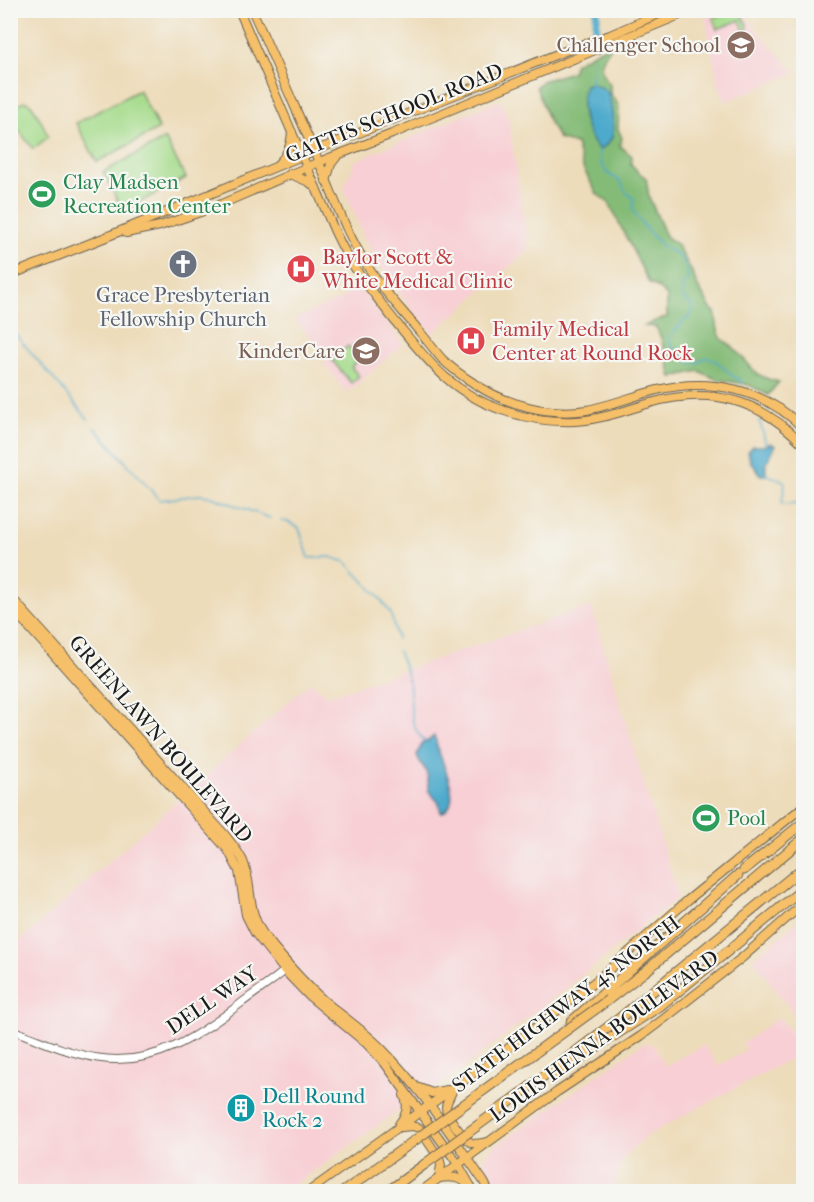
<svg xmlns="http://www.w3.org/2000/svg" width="814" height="1202" viewBox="0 0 814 1202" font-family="'IM FELL French Canon',serif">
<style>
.built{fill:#f7cfd4}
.green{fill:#a5db8b;stroke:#607c54;stroke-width:1.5}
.forest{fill:#84bb77;stroke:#506c4a;stroke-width:1.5}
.water{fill:#4eaacc;stroke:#356374;stroke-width:1.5}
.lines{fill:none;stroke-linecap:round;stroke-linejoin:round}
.stream{stroke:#4eaacc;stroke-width:1.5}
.river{stroke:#4eaacc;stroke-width:8}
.minor-casing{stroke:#655f53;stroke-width:9}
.major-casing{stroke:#655f53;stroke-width:10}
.highway-casing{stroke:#655f53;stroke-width:11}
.minor{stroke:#fff;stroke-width:7}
.major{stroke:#f6c06b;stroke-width:8}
.highway{stroke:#f6c06b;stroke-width:9}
.highway-bridge-casing{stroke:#655f53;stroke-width:11;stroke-linecap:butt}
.highway-bridge{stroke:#f6c06b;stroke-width:9}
.labels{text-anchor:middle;stroke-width:4.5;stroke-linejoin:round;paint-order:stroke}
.education-label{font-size:21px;fill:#785e54;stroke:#f6f6f2;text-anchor:end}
.street-label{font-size:21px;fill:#1c1c1c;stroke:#f6f6f2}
.leisure-label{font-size:21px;fill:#27864d;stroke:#f6f6f2;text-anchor:start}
.health-label{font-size:21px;fill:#be3a42;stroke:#f6f6f2;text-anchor:start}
.worship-label{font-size:21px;fill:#5b616d;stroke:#f6f6f2}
.culture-label{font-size:21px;fill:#0d838f;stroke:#f6f6f2;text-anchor:start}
</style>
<rect width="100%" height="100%" fill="#f6f6f2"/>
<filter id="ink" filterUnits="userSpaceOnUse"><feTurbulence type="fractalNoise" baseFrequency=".0167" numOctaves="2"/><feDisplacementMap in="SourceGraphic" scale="12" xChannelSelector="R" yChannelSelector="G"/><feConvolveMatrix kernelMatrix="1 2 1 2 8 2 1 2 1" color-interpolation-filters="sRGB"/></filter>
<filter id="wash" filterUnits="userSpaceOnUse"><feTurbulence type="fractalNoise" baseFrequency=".008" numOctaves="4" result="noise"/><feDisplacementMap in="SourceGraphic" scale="24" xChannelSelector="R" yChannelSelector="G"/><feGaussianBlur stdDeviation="1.35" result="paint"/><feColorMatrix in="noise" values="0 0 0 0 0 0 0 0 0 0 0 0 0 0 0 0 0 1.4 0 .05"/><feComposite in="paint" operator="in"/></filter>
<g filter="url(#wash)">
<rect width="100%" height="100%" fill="#eddcba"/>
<!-- built -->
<g class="built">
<polygon points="724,11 740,11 795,73 725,102 717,79 705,18"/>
<polygon points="500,100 509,121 528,250 432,334 390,281 376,259 363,235 344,188 355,161"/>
<polygon points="356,287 369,300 403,344 347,393 323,363 329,358 294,319 341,299"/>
<polygon points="591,606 678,897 565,989 440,1085 435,1087 402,1108 286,1191 11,1191 10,950 311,682 329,696"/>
<polygon points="803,917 803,1011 795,1015 753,959"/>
<polygon points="779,1017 803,1049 803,1052 646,1136 623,1157 612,1191 493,1191 483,1170 484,1157 493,1148 644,1043 654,1045 665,1066 704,1045 718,1066 746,1050 742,1044"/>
</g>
<!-- green -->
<g class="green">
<path d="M 730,11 L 737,11 C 742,16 748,22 748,29 L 744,31 L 740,20 L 717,29 L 713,18 Z"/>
<polygon points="139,90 159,129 97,162 76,123"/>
<path d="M 24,101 C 26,102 28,102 29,103 C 34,106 47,132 48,137 L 33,149 L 18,129 L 11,128 L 11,110 Z"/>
<polygon points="165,139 186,178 123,211 103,172"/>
<polygon points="348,346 360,359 351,367 359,376 351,383 332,360"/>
</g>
<!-- forest -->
<path class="forest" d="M 614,42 C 603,58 594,68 610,84 L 610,94 L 617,103 L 619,108 L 618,129 L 622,138 L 620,146 L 632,156 L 631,164 L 638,172 L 646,178 L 649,197 L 666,236 L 677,245 L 691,270 L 698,287 L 711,309 L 715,312 L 718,331 L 721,338 L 735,349 L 757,374 L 768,379 L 779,382 L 768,395 L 749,385 L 716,379 L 699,371 L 672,377 L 661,338 L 656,327 L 645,326 L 655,321 L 667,317 L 667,296 L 657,287 L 649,283 L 609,203 L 597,194 L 583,168 L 576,144 L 559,139 L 549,122 L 536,87 L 542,81 L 572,72 L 575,63 Z"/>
<!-- water -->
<g class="water">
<path d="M 591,83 C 597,85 604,87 608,93 C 611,99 615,131 612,137 C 610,142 604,148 599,150 C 585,134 577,105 585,85 Z"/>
<path d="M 771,443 L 775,446 C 770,459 764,460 766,475 L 761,475 L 750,461 L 748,452 L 753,446 L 765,446 Z"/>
<path d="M 434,736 C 437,742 437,748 440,755 C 445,770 463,805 441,813 L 439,803 L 428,790 C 428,785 429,779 427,774 C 425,767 419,762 417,755 L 422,743 L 428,741 Z"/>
</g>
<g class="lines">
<!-- stream -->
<g class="stream">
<polyline points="591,84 593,59"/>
<path d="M 599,150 L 601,163 L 607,173 L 620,181 L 626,192 L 634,199 L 632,209 C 640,222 649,233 660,244 C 664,249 671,250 676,254 C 685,260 687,270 688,280 L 682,285 L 683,298 L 693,307 L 690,317 L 684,320 L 669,338 L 671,345 L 690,363 L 699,362 L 706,357 L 715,360 L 735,378 L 739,379 L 742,384"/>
<polyline points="10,328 88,419"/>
<path d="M 759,420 C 761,429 766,437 765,446"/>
<polyline points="95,428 160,500 199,495 209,496 270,518"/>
<polyline points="764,474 782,480 785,483 782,502 784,504 804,502"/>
<polyline points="281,521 288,522 299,528 309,558 330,557 346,562 381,600 391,614 397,639"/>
<path d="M 398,651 C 402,662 407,672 409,683 C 413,707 406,722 425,742"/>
</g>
<!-- river -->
<polyline class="river" points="596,30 597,10"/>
</g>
</g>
<g filter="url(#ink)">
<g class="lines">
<!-- minor casing -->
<g class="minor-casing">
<path id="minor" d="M 10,1029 C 39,1040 67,1053 98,1058 C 154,1067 198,1036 240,1004 C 256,992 273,981 288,968"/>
</g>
<!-- major casing -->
<g class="major-casing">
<g id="major">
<path d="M 239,10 L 335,232 C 340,242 344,251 350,260 C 355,269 362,278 368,286 C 378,299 388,313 399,326 C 413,343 428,362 445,377 C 480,408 529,423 575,421 C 601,420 626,410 650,403 C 711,386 760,399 804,445"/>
<path d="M 252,10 C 275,60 296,110 318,160 C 334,197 346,234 368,267 C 382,290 402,310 419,331 C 427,340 434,350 442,359 C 451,368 464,377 475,384 C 507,405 549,416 587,410 C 611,405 634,396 657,390 C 710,377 765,389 804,429"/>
<path d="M 279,163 C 288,154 291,145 292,132"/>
<polyline points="290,174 309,182 316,188"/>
<polyline points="326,181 331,164 338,155"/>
<polyline points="126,233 160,226 212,208 319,162 392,134 692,10"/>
<polyline points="10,275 106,237 314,151 570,49 610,35 667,10"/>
<path d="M 10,596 L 225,835 C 231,843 239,852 243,861 C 254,889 245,912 267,939 C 283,959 302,981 322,999 C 342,1016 363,1030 381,1048 C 421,1088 452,1136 484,1182 L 489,1192"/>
<polyline points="10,606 228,850 239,871 246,915 255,933 285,971 309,996 367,1044 384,1062 458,1164 474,1192"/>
<polyline points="419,1088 432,1093 447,1090"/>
<path d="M 453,1089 C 451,1095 446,1102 446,1108 C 446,1115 465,1141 472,1143 C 476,1145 482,1143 487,1142"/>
<path d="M 399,1124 C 407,1114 409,1107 404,1095"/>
<polyline points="402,1127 412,1126 419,1128 439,1158 441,1165 439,1178"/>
<path d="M 439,1178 C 451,1176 460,1177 469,1185"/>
<polyline points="308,1192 497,1057 597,980 688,900 804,806"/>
<polyline points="420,1192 557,1092 641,1036 665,1018 743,957 804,903"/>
</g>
</g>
<!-- highway casing -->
<g class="highway-casing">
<g id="highway">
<polyline points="744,870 804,822"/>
<polyline points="733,947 804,888"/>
<polyline points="608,1000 647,970 804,838"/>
<polyline points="571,1022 738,875"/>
<polyline points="555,1074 660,1006 728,951"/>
<polyline points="507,1104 621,1017 804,867"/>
<polyline points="343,1192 411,1143"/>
<polyline points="387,1192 425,1164"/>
</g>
</g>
<!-- minor -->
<use href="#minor" class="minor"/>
<!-- major -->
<use href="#major" class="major"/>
<!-- highway -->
<use href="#highway" class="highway"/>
<!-- highway-bridge casing -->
<g class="highway-bridge-casing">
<g id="highway-bridge">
<polyline points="411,1143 608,1000"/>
<polyline points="425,1164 507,1104"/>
</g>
</g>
<!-- highway-bridge -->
<use href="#highway-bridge" class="highway-bridge"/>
</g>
</g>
<!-- icons -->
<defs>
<g id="school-disc" transform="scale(1.5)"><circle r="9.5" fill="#8d6e63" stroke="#f6f6f2"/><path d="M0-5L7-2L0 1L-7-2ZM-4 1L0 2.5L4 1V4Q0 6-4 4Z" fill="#fff"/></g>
<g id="stadium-disc" transform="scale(1.5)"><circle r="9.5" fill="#2e9e5b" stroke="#f6f6f2"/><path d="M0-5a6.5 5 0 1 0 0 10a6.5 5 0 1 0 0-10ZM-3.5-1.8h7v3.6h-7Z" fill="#fff"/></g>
<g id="church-disc" transform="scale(1.5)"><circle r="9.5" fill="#6b7280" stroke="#f6f6f2"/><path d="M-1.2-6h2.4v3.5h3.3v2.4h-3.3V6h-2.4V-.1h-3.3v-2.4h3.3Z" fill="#fff"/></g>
<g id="hospital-disc" transform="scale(1.5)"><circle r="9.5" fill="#e0444e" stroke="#f6f6f2"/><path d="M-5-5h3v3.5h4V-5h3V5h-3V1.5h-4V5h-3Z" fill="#fff"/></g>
<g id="building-disc" transform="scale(1.5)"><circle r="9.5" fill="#0f9aa8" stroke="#f6f6f2"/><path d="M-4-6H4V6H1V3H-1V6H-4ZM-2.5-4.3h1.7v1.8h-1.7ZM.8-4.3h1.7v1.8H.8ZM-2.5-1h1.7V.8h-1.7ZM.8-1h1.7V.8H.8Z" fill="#fff"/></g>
</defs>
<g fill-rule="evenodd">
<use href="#school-disc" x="741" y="45"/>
<use href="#stadium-disc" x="42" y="194"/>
<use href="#church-disc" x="183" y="264"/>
<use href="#hospital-disc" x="301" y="269"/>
<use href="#hospital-disc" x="471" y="341"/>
<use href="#school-disc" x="366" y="351"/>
<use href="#stadium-disc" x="706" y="818"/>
<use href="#building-disc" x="241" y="1108"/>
</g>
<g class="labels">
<!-- education labels -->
<g class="education-label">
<text x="720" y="52">Challenger School</text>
<text x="345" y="358">KinderCare</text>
</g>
<!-- street labels -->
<g class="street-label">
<text transform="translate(394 113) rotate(-22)" y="7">GATTIS SCHOOL ROAD</text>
<text transform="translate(161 739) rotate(49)" y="7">GREENLAWN BOULEVARD</text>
<text transform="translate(212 1000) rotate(-34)" y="7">DELL WAY</text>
<text transform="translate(566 1004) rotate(-37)" y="7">STATE HIGHWAY 45 NORTH</text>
<text transform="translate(604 1036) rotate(-36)" y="7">LOUIS HENNA BOULEVARD</text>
</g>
<!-- leisure labels -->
<g class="leisure-label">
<text x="63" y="189">Clay Madsen<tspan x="63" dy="24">Recreation Center</tspan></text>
<text x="727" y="825">Pool</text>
</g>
<!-- health labels -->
<g class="health-label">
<text x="322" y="264">Baylor Scott &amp;<tspan x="322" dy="24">White Medical Clinic</tspan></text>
<text x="492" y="336">Family Medical<tspan x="492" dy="24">Center at Round Rock</tspan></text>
</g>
<!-- worship labels -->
<g class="worship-label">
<text x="183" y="302">Grace Presbyterian<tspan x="183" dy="24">Fellowship Church</tspan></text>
</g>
<!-- culture labels -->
<g class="culture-label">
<text x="262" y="1103">Dell Round<tspan x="262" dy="24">Rock 2</tspan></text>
</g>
</g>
<!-- margin -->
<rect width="814" height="1202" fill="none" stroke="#f6f6f2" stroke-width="36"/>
</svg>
